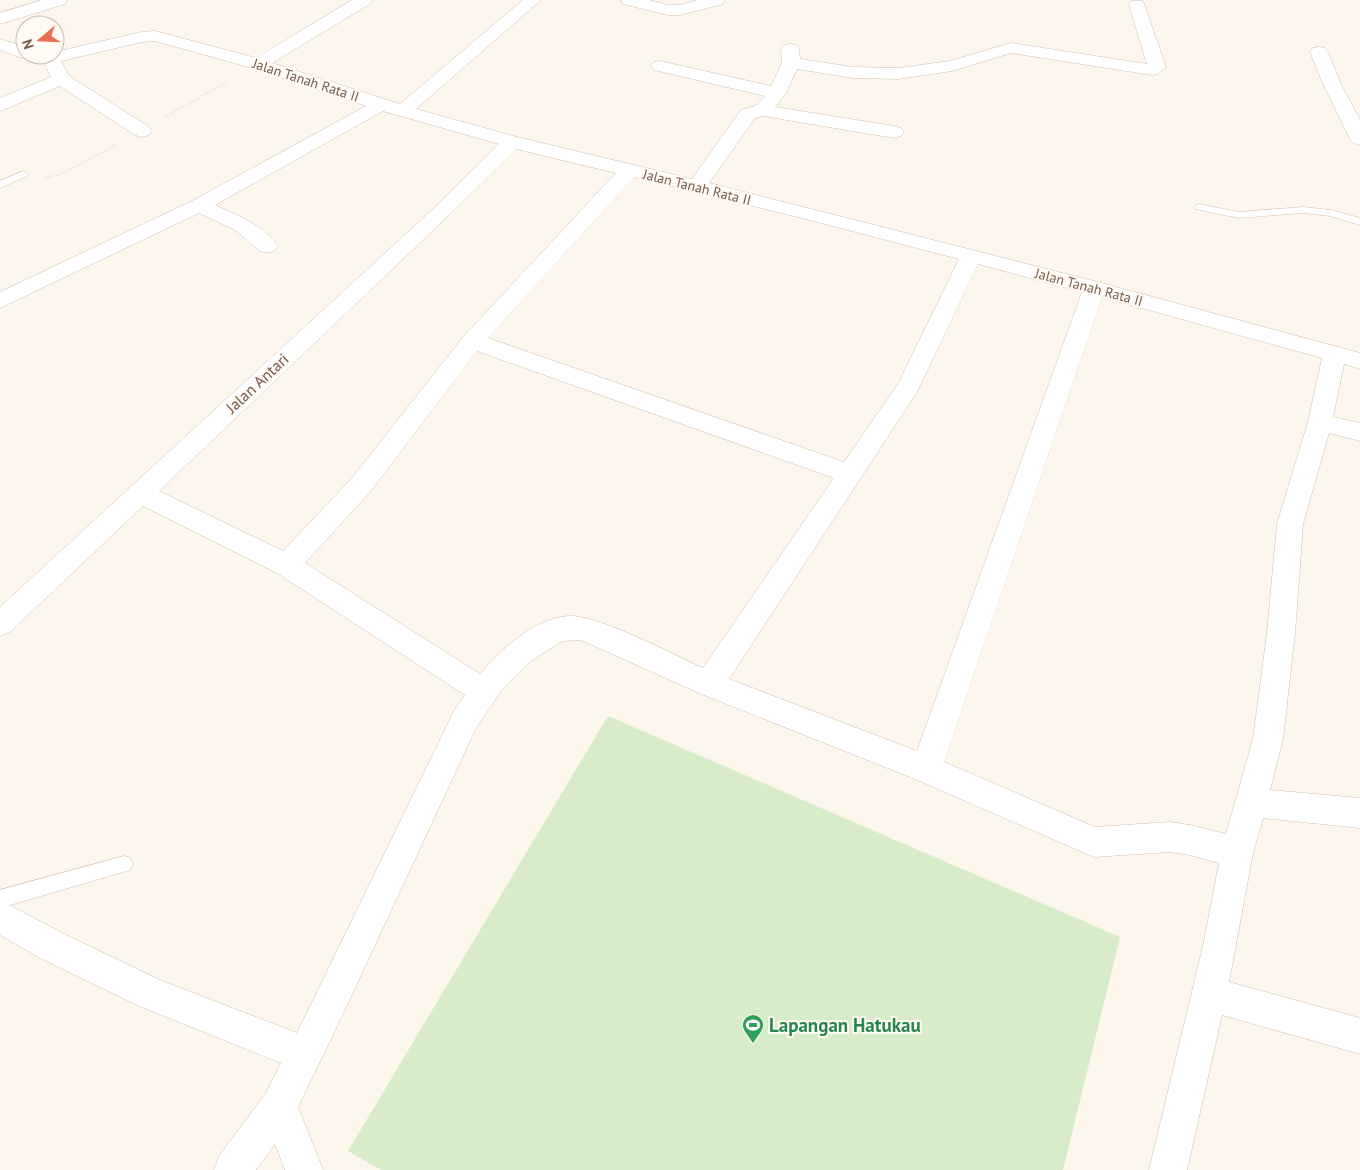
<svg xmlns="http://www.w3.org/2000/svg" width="1360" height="1170" viewBox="0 0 1360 1170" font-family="'PT Sans',sans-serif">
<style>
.green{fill:#d8ecc9}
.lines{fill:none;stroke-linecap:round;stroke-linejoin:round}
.service-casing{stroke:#d1beb0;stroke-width:1}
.minor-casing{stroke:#d1beb0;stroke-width:1}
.tertiary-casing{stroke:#d1beb0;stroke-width:1}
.path{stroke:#d9b8a5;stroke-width:2;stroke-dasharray:0.5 2.5;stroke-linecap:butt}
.service{fill:#fff;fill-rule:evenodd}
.minor{fill:#fff;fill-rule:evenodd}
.tertiary{fill:#fff;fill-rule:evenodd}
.labels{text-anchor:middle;stroke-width:4;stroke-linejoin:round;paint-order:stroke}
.far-street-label{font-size:14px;fill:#7a5c4d;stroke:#fffaf3}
.street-label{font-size:16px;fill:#7a5c4d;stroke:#fffaf3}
.near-leisure-label{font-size:19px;font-weight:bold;fill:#27864d;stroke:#fffaf3;text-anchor:start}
</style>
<rect width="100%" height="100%" fill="#fdf6ec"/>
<!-- green -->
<polygon class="green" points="608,716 1120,937 1063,1170 381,1170 348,1151"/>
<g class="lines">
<!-- service casing -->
<g class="service-casing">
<g id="service">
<polygon points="23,171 28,174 27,176 0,188 0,181"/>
<polygon points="1200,204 1238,212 1303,207 1331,210 1360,218 1360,225 1330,216 1303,213 1238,218 1196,209 1194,207 1196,205"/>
<polygon points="124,856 130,858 133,864 130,870 0,908 0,890"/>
</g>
</g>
<!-- minor casing -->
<g class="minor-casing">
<g id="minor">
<path d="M 352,0 L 372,0 L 370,4 L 272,63 L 400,104 L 523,0 L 541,0 L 416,109 L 517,137 L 692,179 L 741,110 L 755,106 L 765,96 L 654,70 L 651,66 L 654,62 L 660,61 L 771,86 L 782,63 L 781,49 L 784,45 L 790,44 L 796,45 L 799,49 L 800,59 L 853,67 L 898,68 L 950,61 L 1011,43 L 1147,64 L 1129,5 L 1131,1 L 1143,1 L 1166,67 L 1158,74 L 1152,75 L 1011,53 L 952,71 L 898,79 L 853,78 L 797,69 L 786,93 L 775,107 L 894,126 L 901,128 L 904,132 L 901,136 L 894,138 L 763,116 L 755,118 L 709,183 L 1094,281 L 1360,353 L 1360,369 L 1344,364 L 1333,417 L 1360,423 L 1360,441 L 1329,433 L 1303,524 L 1295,633 L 1283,739 L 1270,790 L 1360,798 L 1360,828 L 1263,818 L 1253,853 L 1229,982 L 1360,1018 L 1360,1054 L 1222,1015 L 1187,1170 L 1149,1170 L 1203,946 L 1219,863 L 1190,855 L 1170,852 L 1094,857 L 915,779 L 699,693 L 581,640 L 562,641 L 531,661 L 501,691 L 476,728 L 342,1016 L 298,1107 L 323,1170 L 285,1170 L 275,1144 L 256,1170 L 214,1170 L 219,1156 L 266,1093 L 281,1063 L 139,1006 L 40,958 L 0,935 L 0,900 L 64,934 L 160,980 L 297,1033 L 454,711 L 465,695 L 277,573 L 143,506 L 10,632 L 0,636 L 0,607 L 432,210 L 499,144 L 383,111 L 215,205 C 236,215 264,225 278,246 L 274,251 L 267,253 L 260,251 L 235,230 L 199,213 L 0,308 L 0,292 L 192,201 L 366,106 L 252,68 L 155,41 L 142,42 L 61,61 L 69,76 L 149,127 L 152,131 L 149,135 L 142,137 L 135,135 L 60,86 L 0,111 L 0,98 L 51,77 L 44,62 L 19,57 L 0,50 L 0,39 L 25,47 L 25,55 L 55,55 L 55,52 L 142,32 L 155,31 L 256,58 ZM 516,149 L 616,173 L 464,336 L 352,478 L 283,551 L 159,491 L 446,218 ZM 634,177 L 798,217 L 959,259 L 898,384 L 844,462 L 488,338 ZM 978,264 L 1082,292 L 917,751 L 729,679 L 917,392 ZM 1102,297 L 1322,358 L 1308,422 L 1277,524 L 1267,633 L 1253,739 L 1226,834 L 1190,825 L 1170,822 L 1095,827 L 944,762 ZM 477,351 L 834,478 L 703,668 C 674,655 597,614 568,616 C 533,619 502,649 480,674 L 305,563 L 370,492 Z"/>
<polygon points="621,0 649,0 668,5 680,5 698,0 725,0 723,4 680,15 668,15 623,4"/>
<polygon points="1319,47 1325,48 1328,52 1341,84 1360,120 1360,145 1353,143 1350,139 1323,84 1310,52 1313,48"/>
</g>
</g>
<!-- tertiary casing -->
<g class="tertiary-casing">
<polygon id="tertiary" points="42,0 67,0 65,4 0,24 0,13"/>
</g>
<!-- path -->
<g class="path">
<polyline points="165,117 227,82"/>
<polyline points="45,178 61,174 116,145"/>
</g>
<!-- service -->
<use href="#service" class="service"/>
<!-- minor -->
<use href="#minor" class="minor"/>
<!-- tertiary -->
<use href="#tertiary" class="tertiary"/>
</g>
<!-- icons -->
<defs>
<g id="stadium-pin" transform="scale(1.125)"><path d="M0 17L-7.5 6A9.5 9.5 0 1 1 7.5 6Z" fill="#2e9e5b" stroke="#fffaf3"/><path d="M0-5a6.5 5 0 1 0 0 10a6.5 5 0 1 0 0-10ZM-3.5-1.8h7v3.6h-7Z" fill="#fff"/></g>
</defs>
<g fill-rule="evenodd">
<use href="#stadium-pin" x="753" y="1025"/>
</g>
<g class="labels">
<!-- far-street labels -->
<g class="far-street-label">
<text transform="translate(306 80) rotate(18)" y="5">Jalan Tanah Rata II</text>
<text transform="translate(697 187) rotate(14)" y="5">Jalan Tanah Rata II</text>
<text transform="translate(1089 287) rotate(15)" y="5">Jalan Tanah Rata II</text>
</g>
<!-- street labels -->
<g class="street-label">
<text transform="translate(257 383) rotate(-43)" y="6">Jalan Antari</text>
</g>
<!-- near-leisure labels -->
<g class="near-leisure-label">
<text x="769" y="1032">Lapangan Hatukau</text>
</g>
</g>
<!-- north arrow -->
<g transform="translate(40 40) rotate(251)"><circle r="24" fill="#fffaf3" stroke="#cabbb1"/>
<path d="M0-4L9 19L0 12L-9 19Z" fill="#e76f51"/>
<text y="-8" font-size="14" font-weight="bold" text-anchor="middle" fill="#7a5c4d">N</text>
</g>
</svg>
